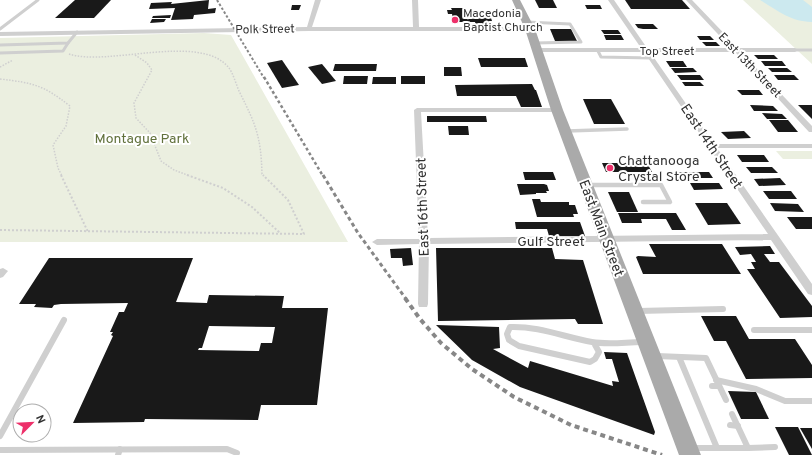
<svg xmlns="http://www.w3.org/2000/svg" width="812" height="455" viewBox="0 0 812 455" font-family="Overpass,sans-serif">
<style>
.green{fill:#ebefe0}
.water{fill:#cce9ef}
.building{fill:#191919;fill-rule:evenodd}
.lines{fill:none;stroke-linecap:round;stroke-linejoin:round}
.path-far1{stroke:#cfcfcf;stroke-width:1.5;stroke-dasharray:1.5 1.5;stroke-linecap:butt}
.path{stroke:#cfcfcf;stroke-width:2;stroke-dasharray:2 2;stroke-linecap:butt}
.service-far3{stroke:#cfcfcf;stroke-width:3}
.service-far2{stroke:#cfcfcf;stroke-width:3.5}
.service-far1{stroke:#cfcfcf;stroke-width:4.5}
.service{stroke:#cfcfcf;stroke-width:6}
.minor{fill:#cfcfcf;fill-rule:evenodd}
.primary{fill:#aaa;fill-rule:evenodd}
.rail-far3{stroke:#878787;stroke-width:2;stroke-dasharray:2.5 2;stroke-linecap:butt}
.rail-far2{stroke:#878787;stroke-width:2.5;stroke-dasharray:3 2.5;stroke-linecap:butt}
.rail-far1{stroke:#878787;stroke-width:3;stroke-dasharray:4 3;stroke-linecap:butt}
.rail{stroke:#878787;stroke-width:4;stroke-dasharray:5 4;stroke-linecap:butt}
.poi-dot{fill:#ed306a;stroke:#fff;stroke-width:1.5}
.labels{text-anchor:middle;stroke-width:4;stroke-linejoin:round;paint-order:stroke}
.far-poi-label{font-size:12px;fill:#323232;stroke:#fff;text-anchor:start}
.far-street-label{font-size:12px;fill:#323232;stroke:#fff}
.park-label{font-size:14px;fill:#61713c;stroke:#fff}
.street-label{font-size:14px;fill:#323232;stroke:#fff}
.poi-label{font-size:14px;fill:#323232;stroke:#fff;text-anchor:start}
</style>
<rect width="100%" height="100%" fill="#fff"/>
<!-- green -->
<g class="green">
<polygon points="743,0 812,0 812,64"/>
<polygon points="204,33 231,35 348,242 0,242 0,38"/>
<polygon points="776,151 812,151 812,159 783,159"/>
</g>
<!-- water -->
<path class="water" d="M 760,0 L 803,0 L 812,7 L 812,22 C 789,21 779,11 760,0 Z"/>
<!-- building -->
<g class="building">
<polygon points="75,0 111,0 94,18 55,18"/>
<polygon points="209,0 208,9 216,8 215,13 194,15 193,19 171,20 175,8 149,9 151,3 172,2 171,4"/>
<polygon points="535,0 553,0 557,8 539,8"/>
<polygon points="625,0 682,0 690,9 631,9"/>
<polygon points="292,5 301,5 299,10 291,10"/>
<polygon points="585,5 600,5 602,9 587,9"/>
<polygon points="451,8 466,8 468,16 490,15 492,21 485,22 486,26 476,26 475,22 454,22 452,14 448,14 447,10 452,10"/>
<polygon points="171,15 170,18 152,18 153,16"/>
<polygon points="152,19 166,19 164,22 150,23"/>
<polygon points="635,24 653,24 658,29 643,29 638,28"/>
<polygon points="550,29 571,29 577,41 555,41"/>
<polygon points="601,30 618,30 621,34 604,34"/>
<polygon points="604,35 621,35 624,40 606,40"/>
<polygon points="697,36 710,36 714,40 700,40"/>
<polygon points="702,42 716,42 720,46 706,46"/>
<polygon points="754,55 774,55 778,59 758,59"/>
<polygon points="478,58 525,58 528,67 481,67"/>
<polygon points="282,60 299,85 282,88 267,63"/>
<polygon points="666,61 683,61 687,67 670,67"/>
<polygon points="761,61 782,61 786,66 765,66"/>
<polygon points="322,64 336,81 322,84 308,67"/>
<polygon points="335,64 377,64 376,71 333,71"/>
<polygon points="444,67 461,67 462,76 444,76"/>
<polygon points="671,68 693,68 697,72 675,73"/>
<polygon points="768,68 787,68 792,72 772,72"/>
<polygon points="677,75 700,75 704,80 681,80"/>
<polygon points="774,75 794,75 799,80 778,80"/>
<polygon points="344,76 368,76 367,84 343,84"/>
<rect x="401" y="76" width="24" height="8"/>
<polygon points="373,77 396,77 396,84 372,84"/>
<polygon points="682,82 700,82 704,86 685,86"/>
<polygon points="532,84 535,90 536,90 542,107 521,107 516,96 457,96 455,85"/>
<polygon points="737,90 759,90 763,95 742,95"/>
<polygon points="583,99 611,99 625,124 594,124"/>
<polygon points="750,105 773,106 778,111 754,111"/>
<polygon points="798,105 812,105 812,119"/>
<polygon points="762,113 782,114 787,119 767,119"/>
<polygon points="427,116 486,116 487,122 427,122"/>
<polygon points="769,120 788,120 798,132 778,132"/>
<polygon points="448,126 468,126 469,135 449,135"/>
<polygon points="744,131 751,138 728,139 721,132"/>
<polygon points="737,155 764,155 769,162 742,162"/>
<polygon points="602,163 647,163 652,172 606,172"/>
<polygon points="746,167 772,167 778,173 751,173"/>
<polygon points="523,172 553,172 556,180 525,180"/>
<polygon points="678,172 709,172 713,178 682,178"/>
<polygon points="780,178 786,185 759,186 754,179"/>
<polygon points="690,183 719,183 723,189 694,190"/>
<polygon points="517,184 544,184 547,185 549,191 546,191 547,193 536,193 536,194 520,195"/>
<polygon points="763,191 791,191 797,199 769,199"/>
<polygon points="608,192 629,192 638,212 617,212"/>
<polygon points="532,199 540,199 541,202 569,202 569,205 575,205 578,214 573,214 574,217 537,217"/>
<polygon points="695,203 727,203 741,224 708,225"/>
<polygon points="770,203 798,204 804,212 775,211"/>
<polygon points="618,213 676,213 686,230 672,230 666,219 641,219 642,223 622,223"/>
<polygon points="787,217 812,217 812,229 796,229"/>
<polygon points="515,222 580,222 585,236 549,236 547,229 516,229"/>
<polygon points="649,244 722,244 741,274 643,274 636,257 638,256 656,257"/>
<polygon points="770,246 775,254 764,254 770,262 779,262 812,306 812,317 780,318 747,269 755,269 751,262 756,262 751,254 740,255 735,247"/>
<polygon points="411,248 413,265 403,266 402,258 391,258 390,249"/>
<polygon points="436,248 552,248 555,259 583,260 603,324 578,324 575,319 438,321"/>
<path d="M 49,258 L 193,258 L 176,302 L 207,303 L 209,295 L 284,296 L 282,308 L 328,308 L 317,405 L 261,405 L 258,420 L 145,419 L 144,422 L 73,423 L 113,336 L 111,335 L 113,332 L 110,332 L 119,312 L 124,312 L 128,303 L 61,304 L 54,305 L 52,308 L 34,307 L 36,304 L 19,304 ZM 209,326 L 275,327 L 272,343 L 261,343 L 259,351 L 198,350 L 199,348 L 202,348 Z"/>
<polygon points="701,316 736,316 749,339 795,339 812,365 812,378 746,379 726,341 714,341"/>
<polygon points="436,325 499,327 500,348 493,349 528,368 530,361 613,386 612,381 619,382 612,359 606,359 604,352 627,353 655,432 654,435 520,387 472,360"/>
<polygon points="728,391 756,392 769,419 741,419"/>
<polygon points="775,427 798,427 812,455 789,455"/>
<polygon points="800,428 812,428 812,449"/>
</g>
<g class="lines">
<!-- path-far1 -->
<g class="path-far1">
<path d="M 69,54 C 108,67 201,32 229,68 C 234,75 236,85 240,93 C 256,125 261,137 262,174 L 264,176"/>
<polyline points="135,55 147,63 152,70 134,103 136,118 150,133 161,161 174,170 190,176"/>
<polyline points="0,67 13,60"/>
<path d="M 0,79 C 34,83 43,85 70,106 L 66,126 L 53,145 L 58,168 L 62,176"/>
</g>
<!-- path -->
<g class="path">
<polyline points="61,175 88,232"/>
<polyline points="187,175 223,188 252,207 280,233"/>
<polyline points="0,230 304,234 288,200 263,175"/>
</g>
<!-- service-far3 -->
<g class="service-far3">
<polyline points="526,22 570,24 581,42 535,43"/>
<polyline points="0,29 38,0"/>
<polyline points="0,45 68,43 77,32"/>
<polyline points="795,50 812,50"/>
<polyline points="598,51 601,57 651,58"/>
<polyline points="0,53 63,51 68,43"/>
</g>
<!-- service-far2 -->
<polyline class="service-far2" points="567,131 627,129"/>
<!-- service-far1 -->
<polyline class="service-far1" points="587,185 661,185 670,202 643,202"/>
<!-- service -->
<g class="service">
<polyline points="638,311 723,309"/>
<polyline points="754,330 812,330"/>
<path d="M 594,343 L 599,352 L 595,359 L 590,362 L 519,346 L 509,340 L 507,334 L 510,327 C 539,326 564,337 592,342 C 609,345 626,342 642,342"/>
<polyline points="657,356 706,358 726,400"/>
<polyline points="679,357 717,448"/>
<polyline points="716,380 756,389 785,401 812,401"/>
<polyline points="712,386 719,386"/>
<polyline points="730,425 738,426"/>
<polyline points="0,436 64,320"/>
<polyline points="694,448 748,448 732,414"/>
<polyline points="748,448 775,447"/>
<polyline points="0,450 227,449 237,453 236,455"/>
<polyline points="118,455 120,449"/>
</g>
<!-- minor -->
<g class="minor">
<polygon points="315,0 321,0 312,27 413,27 412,0 418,0 419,27 530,27 533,29 530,31 309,31 0,36 0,32 307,27"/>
<polygon points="608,0 614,0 647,48 731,48 686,0 692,0 738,48 795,48 798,50 795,52 741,52 812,126 812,132 809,132 735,52 650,52 714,144 812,144 812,148 717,148 812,284 812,295 808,294 771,240 429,244 428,304 427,307 419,307 418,304 419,244 377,245 372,242 377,239 419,239 414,110 417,108 557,108 560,110 557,112 421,112 428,238 768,234 644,52 538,52 535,50 538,48 641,48"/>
<polygon points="3,268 8,271 3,277 0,278 0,269"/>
</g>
<!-- primary -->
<polygon class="primary" points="512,0 520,0 535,29 563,110 701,455 679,455 551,110 525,29"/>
<!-- rail-far3 -->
<polyline class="rail-far3" points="217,0 264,78"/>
<!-- rail-far2 -->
<polyline class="rail-far2" points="264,77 323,176"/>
<!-- rail-far1 -->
<polyline class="rail-far1" points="323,175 358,233 406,299"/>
<!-- rail -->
<polyline class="rail" points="405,298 420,319 441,343 472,369 514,397 571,425 662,455"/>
</g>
<!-- markers -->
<g class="poi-dot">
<circle cx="455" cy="20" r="4"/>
<circle cx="610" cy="168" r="4"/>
</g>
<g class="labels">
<!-- far-poi labels -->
<g class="far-poi-label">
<text x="463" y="17">Macedonia<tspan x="463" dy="14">Baptist Church</tspan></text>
</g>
<!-- far-street labels -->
<g class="far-street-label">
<text transform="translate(265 29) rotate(-1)" y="4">Polk Street</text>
<text x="667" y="55">Top Street</text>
<text transform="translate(750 65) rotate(46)" y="4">East 13th Street</text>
</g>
<!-- park labels -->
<g class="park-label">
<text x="142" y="143">Montague Park</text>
</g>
<!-- street labels -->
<g class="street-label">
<text transform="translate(712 146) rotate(56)" y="5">East 14th Street</text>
<text transform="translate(422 207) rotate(-92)" y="5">East 16th Street</text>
<text transform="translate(602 228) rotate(69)" y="5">East Main Street</text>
<text x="551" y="246">Gulf Street</text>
</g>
<!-- poi labels -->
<g class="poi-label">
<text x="618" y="165">Chattanooga<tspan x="618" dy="16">Crystal Store</tspan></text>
</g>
</g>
<!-- north arrow -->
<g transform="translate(32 423) rotate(66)"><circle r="19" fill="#ffffff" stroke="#adadad"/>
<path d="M0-3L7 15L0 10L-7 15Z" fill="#ed306a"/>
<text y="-6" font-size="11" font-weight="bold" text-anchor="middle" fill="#323232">N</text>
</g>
</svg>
